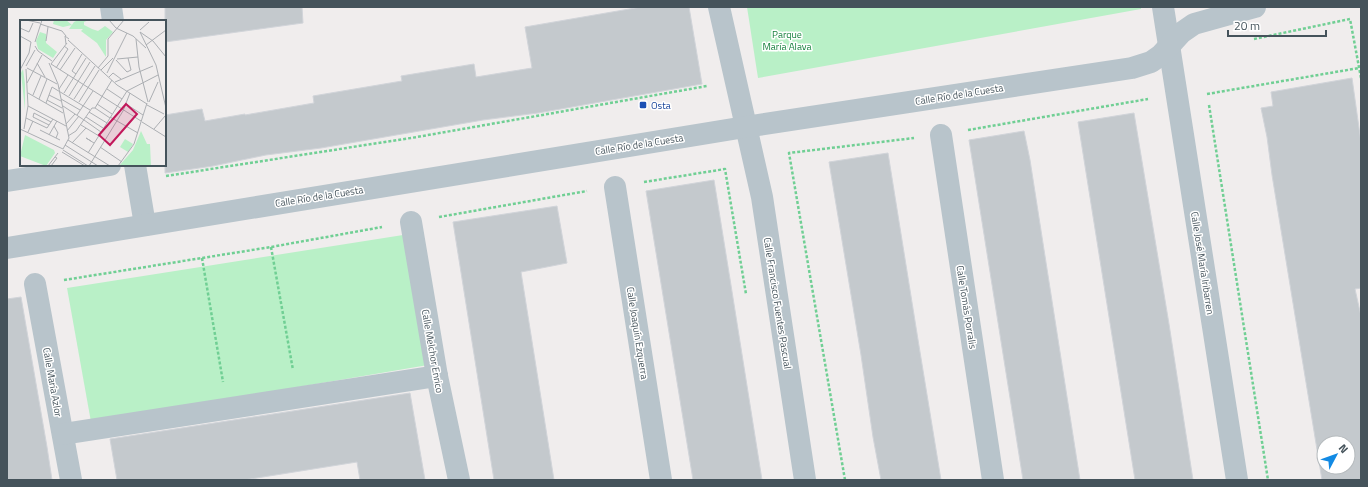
<svg xmlns="http://www.w3.org/2000/svg" width="1368" height="487" viewBox="0 0 1368 487" font-family="'Titillium Web',sans-serif">
<style>
.green{fill:#b9f0c7}
.building{fill:#c4c9cd;stroke:#d1d4d9;fill-rule:evenodd}
.lines{fill:none;stroke-linecap:round;stroke-linejoin:round}
.path{stroke:#70cf94;stroke-width:2.5;stroke-dasharray:3 2;stroke-linecap:butt}
.minor{stroke:#b8c4cb;stroke-width:22}
.transit-dot{fill:#1a4fb4;stroke:#fff;stroke-width:1.5}
.labels{text-anchor:middle;stroke-width:3;stroke-linejoin:round;paint-order:stroke}
.park-label{font-size:10px;fill:#137f3b;stroke:#fff}
.street-label{font-size:10px;fill:#45535b;stroke:#fff}
.transit-label{font-size:10px;fill:#164399;stroke:#fff;text-anchor:start}
.inset-road{fill:none;stroke:#acafb3;stroke-width:1}
.view{fill:#c2185b;fill-opacity:0.15;stroke:#c2185b;stroke-width:2}
.inset-edge{fill:none;stroke:#45535b;stroke-width:2}
</style>
<rect width="100%" height="100%" fill="#f0eded"/>
<!-- green -->
<g class="green">
<polygon points="747,7 1141,7 1141,9 758,78"/>
<polygon points="403,235 428,365 91,422 67,288"/>
</g>
<!-- building -->
<g class="building">
<polygon points="165,7 302,7 303,23 165,42"/>
<polygon points="641,7 689,7 702,84 538,113 483,120 321,148 266,155 213,166 165,173 165,115 202,109 205,121 245,114 245,115 314,103 313,96 402,81 401,76 474,64 476,77 532,68 525,27"/>
<path d="M 1352,78 L 1361,142 L 1361,288 L 1355,289 L 1361,316 L 1361,480 L 1322,480 L 1272,175 L 1267,137 L 1261,108 L 1273,106 L 1271,92 ZM 1324,443 L 1348,443 L 1348,467 L 1324,467 Z"/>
<polygon points="1134,113 1169,324 1193,480 1135,480 1078,122"/>
<polygon points="1024,131 1030,160 1080,480 1023,480 1014,423 969,140"/>
<polygon points="888,153 920,352 941,480 881,480 873,437 861,355 829,162"/>
<polygon points="714,180 730,279 762,480 693,480 646,191"/>
<polygon points="557,206 567,263 521,272 554,480 494,480 453,222"/>
<polygon points="21,297 47,447 52,480 7,480 7,299"/>
<polygon points="410,393 425,480 360,480 357,462 244,480 117,480 110,439"/>
</g>
<g class="lines">
<!-- path -->
<g class="path">
<polyline points="1254,39 1350,19 1361,78"/>
<polyline points="1207,94 1359,68"/>
<polyline points="1209,105 1268,480"/>
<polyline points="968,130 1148,99"/>
<polyline points="166,176 417,137 707,86"/>
<polyline points="644,182 725,169 746,294"/>
<polyline points="439,217 587,191"/>
<polyline points="271,247 293,370"/>
<polyline points="202,258 223,382"/>
<polyline points="64,280 271,247 382,227"/>
<polyline points="845,480 789,153 914,138"/>
</g>
<!-- minor -->
<g class="minor">
<polyline points="111,7 113,21"/>
<polyline points="719,7 762,197 805,480"/>
<polyline points="1163,7 1237,480"/>
<polyline points="941,135 993,480"/>
<polyline points="135,165 145,225"/>
<polyline points="7,181 110,165"/>
<polyline points="615,187 661,480"/>
<polyline points="411,222 437,376 459,480"/>
<polyline points="7,248 745,127 1132,68 1151,62 1161,55 1181,33 1194,24 1255,7"/>
<polyline points="35,284 71,480"/>
<polyline points="63,434 437,376"/>
</g>
</g>
<!-- markers -->
<rect class="transit-dot" x="639" y="101" width="8" height="8" rx="2"/>
<g class="labels">
<!-- park labels -->
<g class="park-label">
<text x="787" y="38">Parque<tspan x="787" dy="12">María Alava</tspan></text>
</g>
<!-- street labels -->
<g class="street-label">
<text transform="translate(959 94) rotate(-9)" y="4">Calle Río de la Cuesta</text>
<text transform="translate(639 144) rotate(-9)" y="4">Calle Río de la Cuesta</text>
<text transform="translate(319 196) rotate(-9)" y="4">Calle Río de la Cuesta</text>
<text transform="translate(1203 263) rotate(81)" y="4">Calle José María Iribarren</text>
<text transform="translate(778 303) rotate(81)" y="4">Calle Francisco Fuentes Pascual</text>
<text transform="translate(967 307) rotate(81)" y="4">Calle Tomás Porralis</text>
<text transform="translate(638 333) rotate(81)" y="4">Calle Joaquín Ezquerra</text>
<text transform="translate(433 351) rotate(80)" y="4">Calle Melchor Enrico</text>
<text transform="translate(53 382) rotate(80)" y="4">Calle María Azlor</text>
</g>
<!-- transit labels -->
<g class="transit-label">
<text x="651" y="109">Osta</text>
</g>
</g>
<!-- overview -->
<g transform="translate(20 20)">
<rect width="146" height="146" fill="#f0eded"/>
<path d="M 34,0 L 46,0 L 52,5 L 43,7 L 33,4 ZM 58,0 L 69,0 L 64,2 L 64,5 L 72,9 L 78,11 L 85,6 L 93,12 L 86,20 L 86,37 L 77,23 L 61,11 L 63,9 L 49,9 L 54,2 ZM 20,12 L 26,14 L 26,23 L 37,32 L 33,38 L 18,29 L 16,21 ZM 3,49 L 5,64 L 5,90 L 1,53 ZM 121,111 L 127,124 L 130,124 L 131,146 L 99,146 L 113,130 ZM 5,115 L 34,130 L 35,133 L 26,146 L 0,136 ZM 105,119 L 113,124 L 108,132 L 100,127 Z" fill="#b9f0c7"/>
<path class="inset-road" d="M 6,0 L 20,3M 89,0 L 96,8 L 113,16 L 126,28M 20,4 L 42,11 L 46,16M 0,8 L 9,12 L 13,3M 120,10 L 129,2M 120,12 L 133,21 L 146,37M 120,12 L 136,45 L 146,88M 0,16 L 11,22M 116,19 L 119,47 L 128,82M 48,20 L 97,65 L 127,84M 26,21 L 28,7M 15,22 L 22,0M 46,24 L 45,16 L 49,19M 126,25 L 146,10M 15,26 L 18,31 L 32,41M 97,39 L 118,37M 96,40 L 107,52 L 111,50 L 108,38M 17,43 L 25,57M 29,43 L 38,64 L 49,118 L 43,129M 31,44 L 121,101M 31,44 L 47,23M 6,46 L 15,30M 7,48 L 37,64M 36,48 L 48,29 L 44,26M 78,48 L 88,36 L 88,19 L 104,0M 0,50 L 9,33 L 11,22M 40,50 L 55,28M 81,50 L 93,38M 87,53 L 107,13M 56,54 L 52,51 L 62,34M 89,57 L 93,53 L 101,59M 95,62 L 133,46M 7,63 L 22,35M 39,69 L 48,55M 87,69 L 102,79M 107,71 L 138,55M 8,73 L 43,93M 44,73 L 66,38M 13,75 L 21,56M 29,75 L 41,81M 49,76 L 70,42M 19,79 L 27,59M 41,79 L 60,90M 54,79 L 75,46M 27,80 L 42,88M 59,82 L 79,50M 129,82 L 138,62M 26,83 L 32,67 L 70,90M 77,84 L 92,94M 106,84 L 123,95M 127,85 L 144,94M 8,86 L 46,106M 43,86 L 64,100M 75,88 L 92,60M 75,88 L 90,98M 69,92 L 87,103M 57,95 L 73,71M 13,97 L 14,93 L 31,102M 13,97 L 29,105M 66,97 L 83,108M 90,97 L 118,113M 6,98 L 27,108 L 33,99M 64,100 L 81,112M 122,102 L 146,117M 46,104 L 55,94M 61,105 L 79,116M 34,106 L 38,113 L 36,118M 0,109 L 43,129M 4,109 L 8,86 L 6,49M 134,109 L 145,96M 20,110 L 40,120M 47,111 L 59,96M 8,112 L 13,101M 29,115 L 37,101M 48,116 L 56,111 L 72,88 L 75,88M 48,120 L 90,146M 71,121 L 66,118 L 74,123M 52,123 L 66,108M 45,125 L 78,146M 80,127 L 102,142M 43,130 L 68,146M 42,132 L 65,146M 68,133 L 107,71M 28,146 L 38,133M 31,146 L 37,138 L 35,137M 69,146 L 103,91 L 110,73M 98,146 L 114,124 L 127,83"/>
<path class="view" d="M 106,84 L 117,94 L 90,125 L 79,115 Z"/>
<rect width="146" height="146" class="inset-edge"/>
</g>
<!-- border -->
<rect width="1368" height="487" fill="none" stroke="#45535b" stroke-width="16"/>
<!-- north arrow -->
<g transform="translate(1336 455) rotate(49)"><circle r="19" fill="#ffffff" stroke="#b5babd"/>
<path d="M0-3L7 15L0 10L-7 15Z" fill="#128ae4"/>
<text y="-6" font-size="11" font-weight="bold" text-anchor="middle" fill="#45535b">N</text>
</g>
<!-- scale -->
<path d="M1228 30v6h98v-6" fill="none" stroke="#45535b" stroke-width="2"/>
<text x="1234" y="30" font-size="12" fill="#45535b" stroke="#ffffff" stroke-width="3" paint-order="stroke">20 m</text>
</svg>
